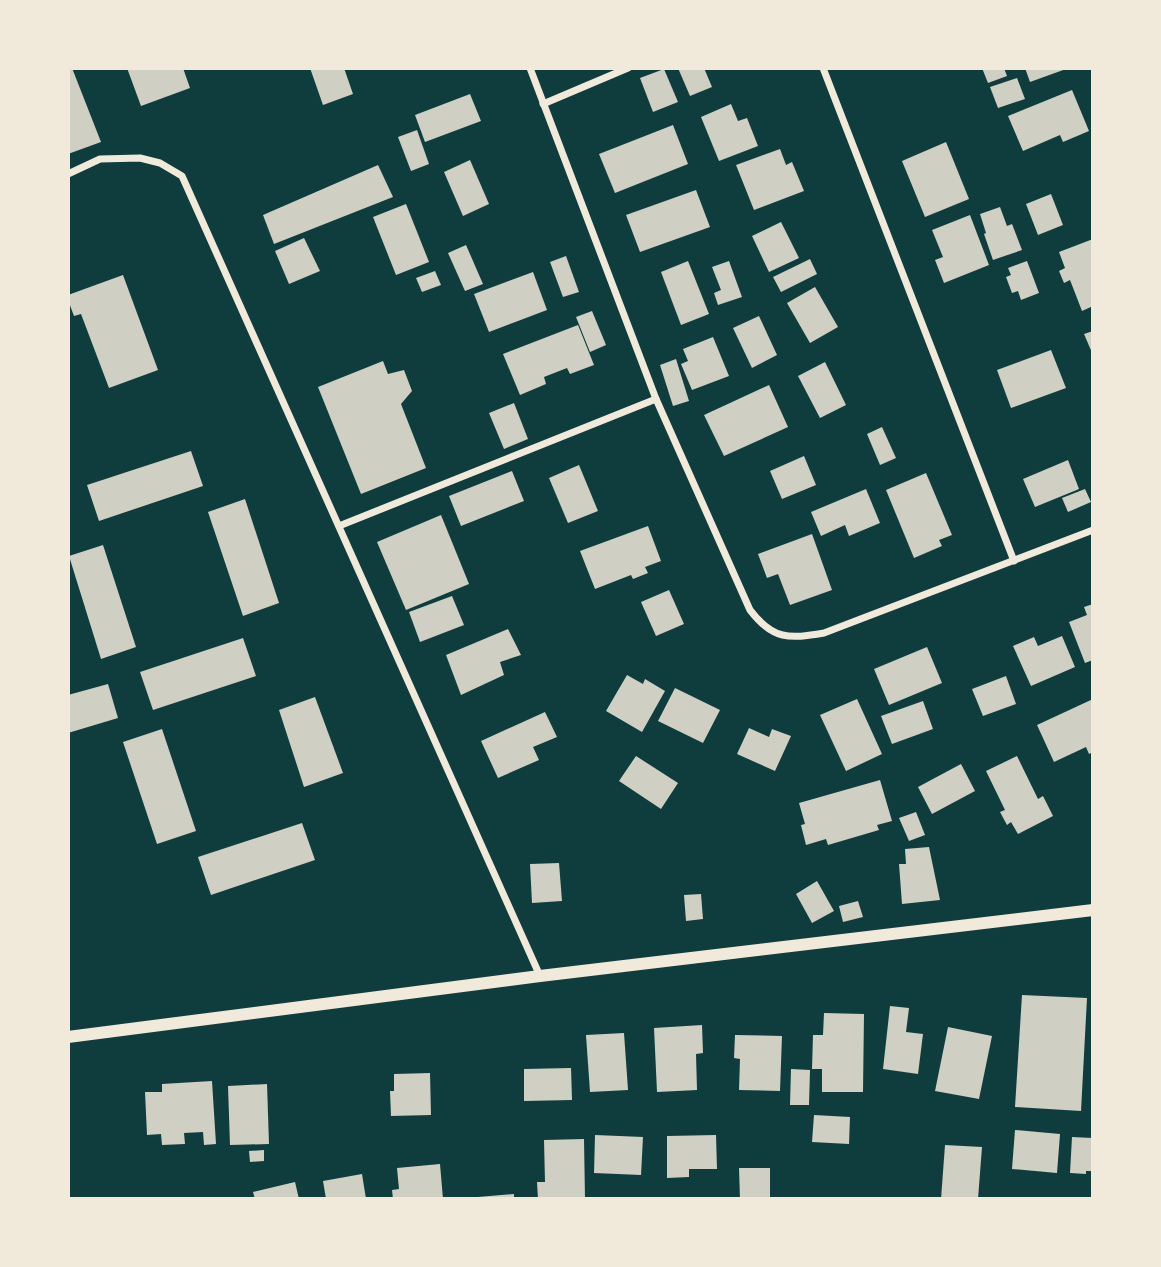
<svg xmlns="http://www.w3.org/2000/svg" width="1161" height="1267" viewBox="0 0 1161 1267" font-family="'PT Sans',sans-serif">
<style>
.building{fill:#cfcfc3}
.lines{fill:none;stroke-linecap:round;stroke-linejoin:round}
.minor{stroke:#f1e9da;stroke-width:7}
.tertiary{stroke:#f1e9da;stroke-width:12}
</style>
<rect width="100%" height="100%" fill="#0f3d3e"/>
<!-- building -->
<g class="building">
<polygon points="68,68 72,68 101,142 68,154"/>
<polygon points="127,68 183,68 190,88 141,106"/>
<polygon points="310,68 344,68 353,94 323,105"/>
<polygon points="678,68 704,68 712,87 690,96"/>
<polygon points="982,68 1004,68 1007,76 988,83"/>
<polygon points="1025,68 1066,68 1066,69 1030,82"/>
<polygon points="664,69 678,102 653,112 640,78"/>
<polygon points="1017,78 1025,99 998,108 990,87"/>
<polygon points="1072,90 1089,131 1063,142 1060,135 1023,151 1008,116"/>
<polygon points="470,94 481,121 425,142 415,115"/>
<polygon points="731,104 738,121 747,118 758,146 719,161 701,117"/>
<polygon points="673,125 688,164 615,193 599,154"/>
<polygon points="417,130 429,164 411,171 398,137"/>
<polygon points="946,142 969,199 925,217 902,161"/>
<polygon points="780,149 786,165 792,162 804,191 754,210 736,165"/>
<polygon points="470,160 489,204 463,216 444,172"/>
<polygon points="378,165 393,197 274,244 263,215"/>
<polygon points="696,190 710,227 640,252 626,215"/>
<polygon points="1051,194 1063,225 1038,235 1026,204"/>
<polygon points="406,204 429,262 396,275 373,217"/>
<polygon points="1000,207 1007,226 1012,224 1022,250 993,260 984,234 986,233 980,214"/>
<polygon points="970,215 989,265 944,283 935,260 943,257 932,230"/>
<polygon points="781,222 799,258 769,272 752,236"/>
<polygon points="304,238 320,271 289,284 275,251"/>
<polygon points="1093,239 1093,306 1082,311 1070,280 1064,283 1059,271 1065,268 1059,252"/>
<polygon points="466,245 483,284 465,291 448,253"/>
<polygon points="566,256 579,292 563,297 550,262"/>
<polygon points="810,259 817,274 781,292 773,277"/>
<polygon points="688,261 709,314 681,325 661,272"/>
<polygon points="729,261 742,297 718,305 714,293 721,290 712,267"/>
<polygon points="1027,261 1039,293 1021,300 1018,291 1012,293 1006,277 1011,275 1008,268"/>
<polygon points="435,271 441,285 422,292 416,278"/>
<polygon points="533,272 547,310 489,332 474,294"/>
<polygon points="123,275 158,370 109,388 81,314 74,316 68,300 68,295"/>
<polygon points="815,287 838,327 810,343 787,303"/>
<polygon points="592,311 606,345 590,352 576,317"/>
<polygon points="759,316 777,355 752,368 733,328"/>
<polygon points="578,325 594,365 570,374 567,368 544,377 546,384 520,395 503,354"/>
<polygon points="1093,331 1093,355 1084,334"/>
<polygon points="713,337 729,376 692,390 681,364 688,361 683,349"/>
<polygon points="1051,350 1066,388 1011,408 997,370"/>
<polygon points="676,359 689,401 673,406 660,365"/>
<polygon points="383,361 388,374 404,370 412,391 401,404 426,468 361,494 318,387"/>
<polygon points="825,362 846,405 820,418 798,376"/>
<polygon points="769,385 788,427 724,456 704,415"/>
<polygon points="514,403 528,439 504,449 489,413"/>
<polygon points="882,427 896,458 880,465 867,434"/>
<polygon points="191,451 203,486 99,521 87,485"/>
<polygon points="804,456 816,485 782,499 770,471"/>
<polygon points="1068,460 1079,489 1035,507 1023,479"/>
<polygon points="579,465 598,511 568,523 549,478"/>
<polygon points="512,471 524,501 461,526 449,496"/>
<polygon points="926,473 952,535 939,540 942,546 914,558 886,490"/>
<polygon points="866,489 880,523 849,536 845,525 821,536 811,512"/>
<polygon points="1085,489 1091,502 1068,512 1062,498"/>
<polygon points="245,499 279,603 243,616 208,512"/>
<polygon points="441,515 469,584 406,610 377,542"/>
<polygon points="648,526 661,561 645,567 648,573 633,579 631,575 595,589 580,551"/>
<polygon points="812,534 832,590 790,605 778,574 767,578 758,554"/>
<polygon points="103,545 136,647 101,659 69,556"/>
<polygon points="669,590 684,624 656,636 641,602"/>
<polygon points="452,596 464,625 420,642 409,612"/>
<polygon points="1093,604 1093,660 1085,663 1069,622 1087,615 1084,607"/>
<polygon points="508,629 521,655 500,662 504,675 461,695 446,655"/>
<polygon points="1062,636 1075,667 1031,686 1013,646 1034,637 1038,646"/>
<polygon points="243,638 256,676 153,710 140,672"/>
<polygon points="927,647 942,683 889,705 874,669"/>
<polygon points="627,675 643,684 645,679 665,691 642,732 606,711"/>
<polygon points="1006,676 1016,704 983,716 972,689"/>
<polygon points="108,684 118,718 68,733 68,695"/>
<polygon points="675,688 720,710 703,743 658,721"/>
<polygon points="315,697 343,773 304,787 279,710"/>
<polygon points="857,699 882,754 846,771 820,715"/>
<polygon points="1093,699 1093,752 1089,754 1086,747 1054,762 1037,725"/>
<polygon points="923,701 933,729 892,744 881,716"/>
<polygon points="545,712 557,737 533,747 539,760 498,778 481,741"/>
<polygon points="749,728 769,737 772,729 791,736 775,771 737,754"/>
<polygon points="162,729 196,831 157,844 123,742"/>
<polygon points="636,756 678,783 661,809 619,781"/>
<polygon points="1017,756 1038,799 1043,796 1053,816 1018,834 1011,822 1007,825 1000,812 1005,810 986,771"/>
<polygon points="961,764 975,791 932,814 918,787"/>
<polygon points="880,780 892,821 877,825 879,830 828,845 826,839 806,845 801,825 805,824 799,803"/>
<polygon points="916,812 925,835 909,841 899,818"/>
<polygon points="302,823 315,860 211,895 198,857"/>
<polygon points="929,847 940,900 902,904 899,864 906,864 905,849"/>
<polygon points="559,863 562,901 532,903 530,864"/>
<polygon points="817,881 834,911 812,923 796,894"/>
<polygon points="701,894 703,919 686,921 684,895"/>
<polygon points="858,901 863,917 843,922 839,906"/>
<polygon points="1022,995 1087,998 1081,1111 1015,1107"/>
<polygon points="890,1006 909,1008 906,1032 923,1034 918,1074 883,1069"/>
<polygon points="824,1013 864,1014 863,1092 822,1092 822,1069 812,1069 813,1035 823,1035"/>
<polygon points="702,1025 703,1053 696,1054 697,1090 657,1092 654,1028"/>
<polygon points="948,1027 992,1036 979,1099 935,1091"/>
<polygon points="624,1033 628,1090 590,1092 586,1035"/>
<polygon points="735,1035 782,1036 780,1091 739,1090 740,1059 734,1058"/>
<polygon points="571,1068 572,1100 524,1101 524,1069"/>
<polygon points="791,1069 810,1070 809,1105 790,1105"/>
<polygon points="430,1073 431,1115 391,1116 390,1091 394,1091 394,1074"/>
<polygon points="212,1081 216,1144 204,1145 203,1132 184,1133 185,1144 162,1145 161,1134 147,1135 145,1092 162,1092 162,1084"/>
<polygon points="267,1084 269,1144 230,1145 228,1086"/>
<polygon points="814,1115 850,1117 849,1144 812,1142"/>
<polygon points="1015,1130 1060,1134 1057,1173 1012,1169"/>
<polygon points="595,1135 643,1137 641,1175 594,1173"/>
<polygon points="716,1135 717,1169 689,1169 689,1177 667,1178 667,1136"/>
<polygon points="1072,1137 1093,1138 1093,1171 1086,1171 1086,1174 1070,1173"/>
<polygon points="584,1139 585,1199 538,1199 537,1182 545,1182 544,1140"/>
<polygon points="945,1145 982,1147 978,1199 941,1199"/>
<polygon points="264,1150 264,1161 250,1162 249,1151"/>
<polygon points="440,1164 443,1199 393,1199 392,1190 399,1189 397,1168"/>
<polygon points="739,1168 770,1168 770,1199 740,1199"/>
<polygon points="362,1174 366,1199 326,1199 323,1181"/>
<polygon points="295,1182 299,1199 255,1199 253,1192"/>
<polygon points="514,1194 514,1199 478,1199 478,1197"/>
</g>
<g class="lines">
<!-- minor -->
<g class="minor">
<path d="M 530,68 L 656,399 L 750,610 C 773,640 789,639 824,633 L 1093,530"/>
<polyline points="823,68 1014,561"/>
<polyline points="543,104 628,68"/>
<polyline points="68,174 100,159 140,158 160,163 182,176 540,976"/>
<polyline points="339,526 656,399"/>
</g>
<!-- tertiary -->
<polyline class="tertiary" points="68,1037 540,976 1093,910"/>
</g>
<!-- border -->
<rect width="1161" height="1267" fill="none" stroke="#f1e9da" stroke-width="140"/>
</svg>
